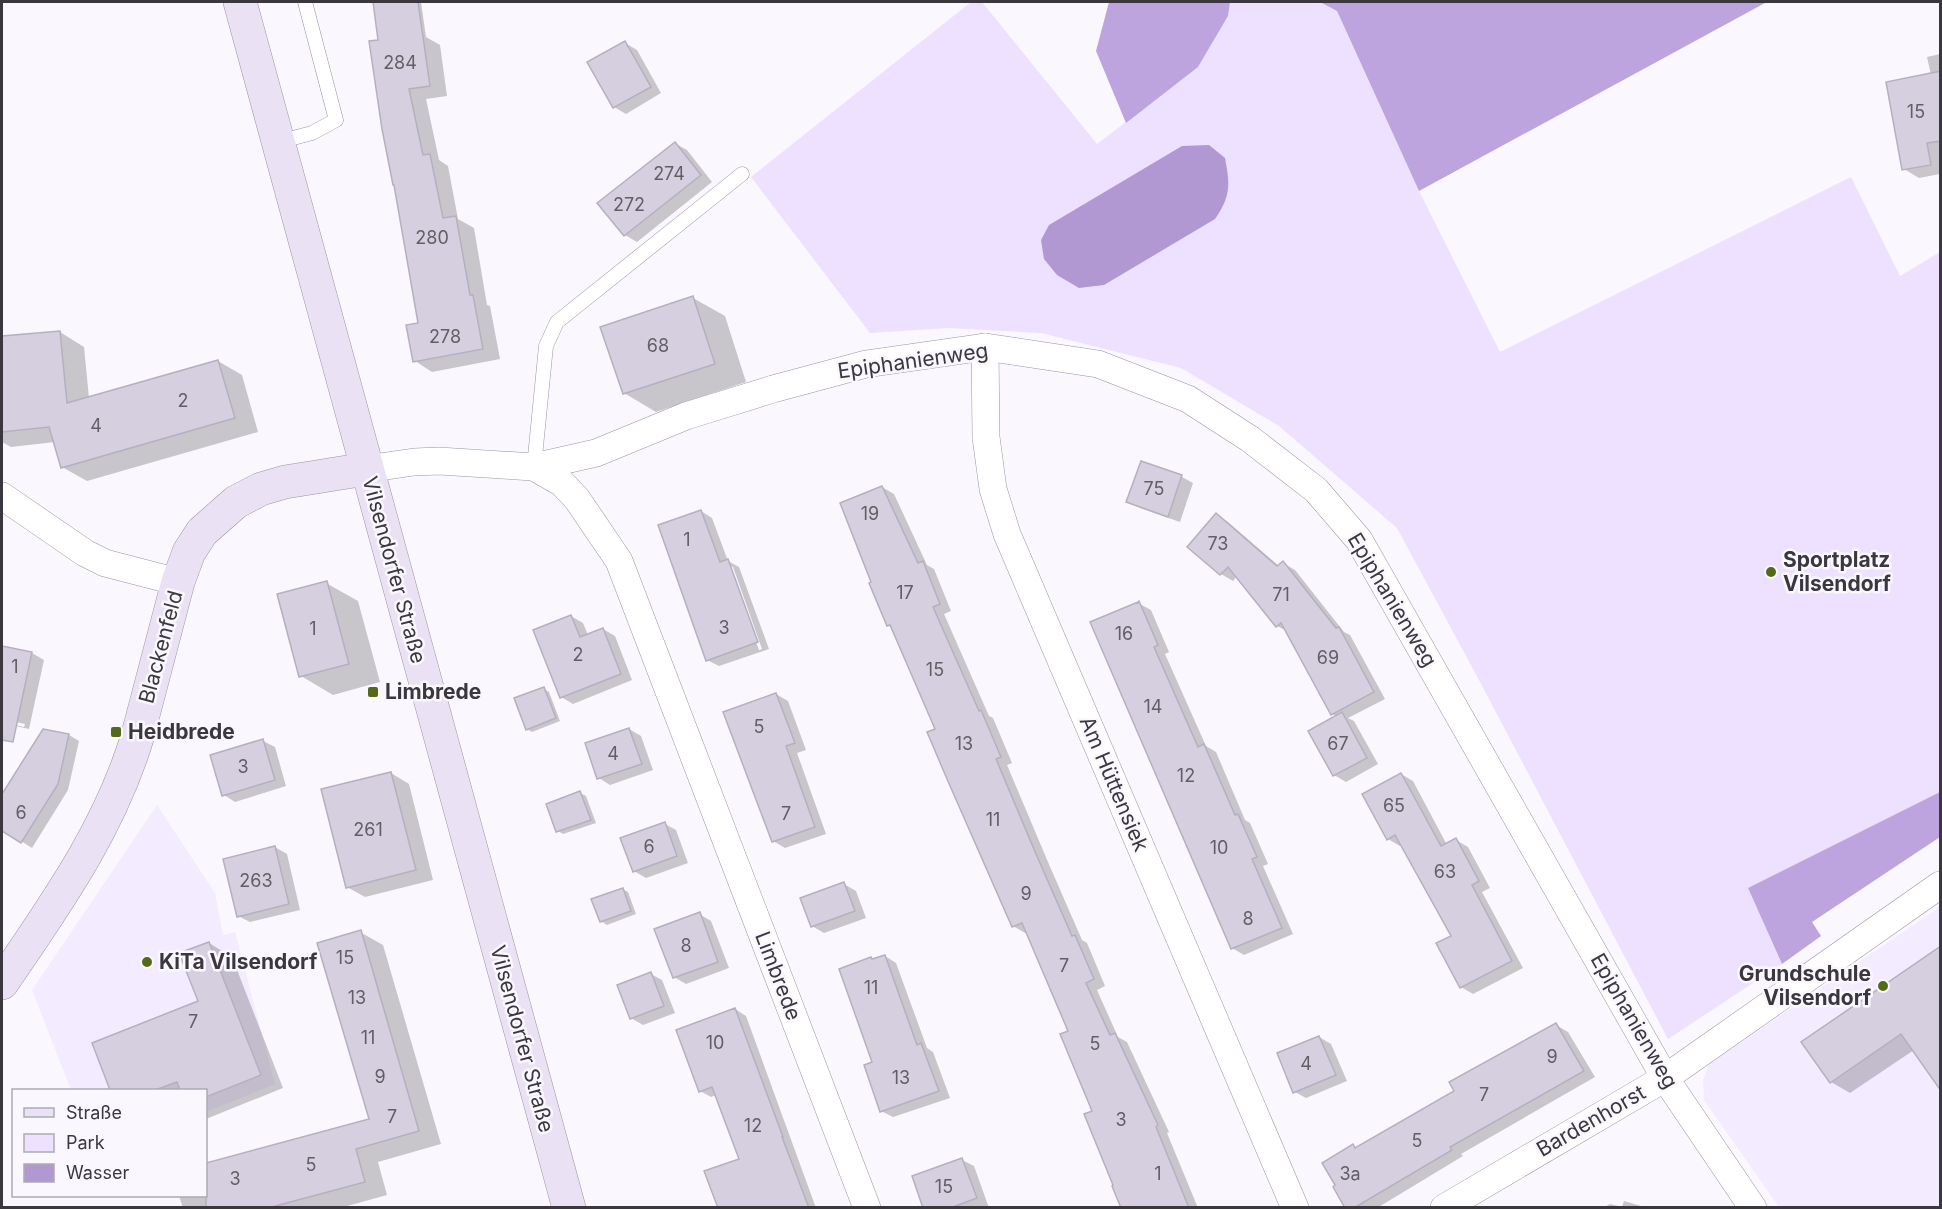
<svg xmlns="http://www.w3.org/2000/svg" width="1942" height="1209" viewBox="0 0 1942 1209" font-family="Inter,sans-serif">
<style>
.built{fill:#f3ebff}
.green{fill:#ede1ff}
.forest{fill:#bda4df}
.water{fill:#b198d2}
.shadow{fill:#0003;fill-rule:evenodd}
.building{fill:#d6cfe0;stroke:#b6afc0;stroke-width:1.5}
.lines{fill:none;stroke-linecap:round;stroke-linejoin:round}
.lane-casing{stroke:#9a94a3;stroke-width:15}
.street-casing{stroke:#9a94a3;stroke-width:28}
.secondary-casing{stroke:#9a94a3;stroke-width:34}
.lane{stroke:#fff;stroke-width:14}
.street{stroke:#fff;stroke-width:27}
.secondary{stroke:#eae2f4;stroke-width:33}
.poi-dot{fill:#546a19;stroke:#faf7fe;stroke-width:2}
.labels{text-anchor:middle;stroke-width:5;stroke-linejoin:round;paint-order:stroke}
.number-label{font-size:18px;fill:#615e66}
.street-label{font-size:21px;fill:#3a383e;stroke:#faf7fe}
.poi-label{font-size:21px;font-weight:bold;fill:#3a383e;stroke:#faf7fe;text-anchor:start}
</style>
<rect width="100%" height="100%" fill="#faf7fe"/>
<!-- built -->
<g class="built">
<polygon points="157,805 215,893 223,935 235,932 275,1084 206,1112 206,1090 71,1090 32,990"/>
<polygon points="1940,907 1940,1207 1779,1207 1704,1100 1703,1080 1709,1064"/>
</g>
<!-- green -->
<polygon class="green" points="971,2 982,2 1097,144 1198,67 1228,16 1230,2 1320,2 1337,11 1419,191 1500,352 1851,177 1900,276 1940,252 1940,792 1748,888 1782,964 1668,1039 1479,680 1397,528 1279,426 1181,368 1041,333 948,328 870,333 751,177"/>
<!-- forest -->
<g class="forest">
<polygon points="1109,2 1230,2 1228,16 1198,67 1126,123 1096,51"/>
<polygon points="1320,2 1765,2 1765,3 1419,191 1337,11"/>
<polygon points="1940,792 1940,837 1812,922 1821,936 1782,964 1748,888"/>
</g>
<!-- water -->
<path class="water" d="M 1209,145 L 1225,158 C 1230,184 1231,196 1215,219 L 1104,285 L 1079,288 L 1057,275 L 1044,259 L 1041,240 L 1049,225 L 1182,146 Z"/>
<!-- shadow -->
<g class="shadow">
<polygon points="374,2 421,2 426,37 440,45 447,96 426,99 439,160 448,166 458,219 474,228 487,305 490,306 500,359 432,372 415,361 420,325"/>
<polygon points="625,43 637,50 661,93 626,114 614,107"/>
<polygon points="1940,54 1940,174 1919,178 1904,169 1931,75 1927,57"/>
<polygon points="676,144 687,150 712,182 637,242 625,235"/>
<polygon points="693,298 725,316 746,382 656,412 624,393"/>
<polygon points="60,332 84,347 89,398 218,361 242,375 258,432 87,481 62,467 55,442 11,447 2,442 2,337"/>
<polygon points="1142,463 1182,477 1193,483 1180,522 1140,508 1128,502"/>
<polygon points="882,487 894,494 927,565 934,569 951,611 944,614 989,716 993,718 1012,763 1007,765 1048,862 1082,940 1087,943 1105,986 1097,990 1118,1037 1127,1042 1169,1132 1167,1133 1198,1208 1123,1208 1070,1031 1027,932 1025,933 1013,926 937,730 892,628 888,625"/>
<path d="M 701,511 L 712,518 L 728,561 L 739,567 L 769,649 L 719,666 L 707,660 ZM 729,567 L 733,567 L 762,649 L 759,650 Z"/>
<polygon points="1217,515 1228,522 1279,566 1283,563 1295,570 1344,632 1350,635 1385,699 1348,718 1354,721 1378,764 1346,782 1334,775 1337,717 1332,714 1287,631 1277,626 1237,576 1233,581 1221,574 1189,546"/>
<polygon points="326,583 358,601 380,682 333,695 301,676"/>
<polygon points="1138,603 1151,610 1169,652 1165,654 1206,746 1216,752 1245,820 1250,823 1268,864 1263,866 1293,934 1244,955 1232,948 1092,622"/>
<polygon points="571,616 583,623 588,635 603,629 615,636 632,680 573,704 561,697"/>
<polygon points="2,647 32,653 44,660 29,729 2,723 2,722 24,727 25,724 2,719"/>
<polygon points="544,689 549,692 560,721 532,732 527,729"/>
<polygon points="776,694 788,701 806,750 797,753 826,834 785,848 773,841"/>
<polygon points="629,729 641,736 653,770 610,785 599,778"/>
<polygon points="44,730 69,735 79,741 68,790 32,848 2,829 2,797"/>
<polygon points="263,741 275,747 286,786 235,802 224,795"/>
<polygon points="391,773 409,784 433,880 365,897 347,887"/>
<polygon points="1401,774 1413,781 1447,845 1456,840 1468,847 1490,888 1482,892 1523,968 1473,994 1461,987 1453,936 1402,845 1400,846 1388,839"/>
<polygon points="580,793 586,796 596,823 563,834 558,831"/>
<polygon points="665,824 676,830 688,863 646,878 634,871"/>
<polygon points="275,847 287,854 300,910 250,922 238,916"/>
<polygon points="844,884 856,891 866,918 824,933 812,926"/>
<polygon points="622,889 628,892 636,914 607,925 601,921"/>
<polygon points="699,914 711,921 729,968 686,984 674,977"/>
<polygon points="360,932 383,945 441,1144 378,1162 387,1195 340,1208 183,1208 179,1196 206,1196 206,1165 371,1120"/>
<polygon points="209,943 232,957 283,1088 206,1119 206,1090 112,1090 94,1044 200,1002"/>
<polygon points="885,956 896,963 927,1048 933,1052 950,1098 893,1117 881,1111 871,958 874,960"/>
<polygon points="1940,959 1914,1050 1850,1093 1831,1082"/>
<polygon points="651,974 662,980 675,1013 643,1025 631,1018"/>
<polygon points="735,1009 746,1016 816,1208 719,1208 741,1160 716,1095 711,1097 700,1091"/>
<polygon points="1556,1025 1568,1032 1595,1077 1461,1154 1463,1156 1377,1208 1347,1208 1353,1146 1357,1149 1456,1092"/>
<polygon points="1319,1037 1331,1044 1347,1081 1306,1098 1295,1092"/>
<polygon points="962,1160 974,1166 989,1208 925,1208"/>
<polygon points="1624,1201 1648,1208 1603,1208 1610,1204 1622,1207"/>
</g>
<!-- building -->
<g class="building">
<polygon points="373,2 418,2 430,86 409,89 423,155 430,154 443,218 456,216 470,295 473,295 483,349 413,362 406,325 418,323 394,185 393,185 382,129 369,41 378,40"/>
<polygon points="625,41 651,87 613,108 587,62"/>
<polygon points="1941,71 1941,141 1927,143 1931,165 1902,170 1886,82"/>
<polygon points="675,142 701,175 624,236 597,203"/>
<polygon points="693,296 715,364 623,394 600,327"/>
<polygon points="60,331 67,403 218,360 235,418 61,468 49,427 2,432 2,336"/>
<polygon points="1141,461 1182,475 1168,517 1126,502"/>
<polygon points="882,486 918,563 923,561 940,604 933,607 979,711 981,710 1001,757 996,759 1036,854 1072,936 1075,935 1094,979 1086,983 1110,1035 1115,1033 1158,1125 1156,1127 1189,1208 1121,1208 1112,1186 1113,1185 1084,1114 1092,1111 1060,1034 1068,1031 1022,923 1012,927 947,779 927,732 935,729 890,625 887,626 869,583 871,582 840,503"/>
<polygon points="701,510 720,562 728,559 758,642 706,661 658,525"/>
<polygon points="1216,513 1277,566 1283,561 1336,628 1339,627 1374,692 1331,715 1281,623 1276,627 1228,567 1220,575 1187,547"/>
<polygon points="327,581 349,664 299,677 277,594"/>
<polygon points="1139,601 1158,645 1154,647 1198,747 1204,744 1235,815 1238,814 1257,857 1252,859 1282,928 1231,949 1090,622 1138,602 1137,604"/>
<polygon points="571,615 580,637 603,628 621,674 560,698 533,630"/>
<polygon points="2,646 32,652 13,742 2,740"/>
<polygon points="544,687 556,718 526,730 514,698"/>
<polygon points="776,693 795,743 786,746 815,827 772,842 723,712"/>
<polygon points="1342,712 1367,758 1333,776 1308,731"/>
<polygon points="629,728 642,764 597,779 585,743"/>
<polygon points="43,729 69,734 58,784 21,843 2,831 2,794"/>
<polygon points="263,739 275,780 222,796 210,755"/>
<polygon points="391,772 416,870 346,888 321,789"/>
<polygon points="1401,773 1441,846 1456,838 1479,881 1472,885 1512,961 1460,988 1436,943 1451,936 1395,835 1387,840 1362,794"/>
<polygon points="580,791 591,820 556,832 546,804"/>
<polygon points="665,822 677,856 633,872 620,838"/>
<polygon points="275,846 289,904 237,917 223,859"/>
<polygon points="844,882 855,911 811,927 800,898"/>
<polygon points="623,888 631,911 600,922 591,899"/>
<polygon points="700,912 718,962 673,978 654,929"/>
<polygon points="361,930 419,1131 356,1149 365,1182 268,1208 206,1208 206,1163 369,1119 317,943"/>
<polygon points="209,942 261,1075 206,1097 206,1090 180,1090 177,1082 155,1090 110,1090 92,1043 198,1001 179,953"/>
<polygon points="1941,946 1941,1091 1901,1034 1830,1083 1801,1042"/>
<polygon points="885,955 917,1045 921,1043 939,1091 880,1112 864,1065 872,1062 839,969 871,957 872,959"/>
<polygon points="651,972 664,1006 630,1019 617,985"/>
<polygon points="735,1008 783,1137 782,1137 809,1208 718,1208 704,1171 739,1159 712,1087 699,1092 676,1030"/>
<polygon points="1556,1023 1584,1071 1450,1147 1452,1150 1354,1208 1345,1208 1333,1187 1335,1185 1322,1163 1353,1144 1355,1148 1454,1091 1449,1082"/>
<polygon points="1319,1036 1336,1075 1293,1093 1277,1053"/>
<polygon points="962,1158 977,1198 950,1208 923,1208 912,1176"/>
</g>
<g class="lines">
<!-- lane casing -->
<g class="lane-casing">
<g id="lane">
<polyline points="278,142 312,133 336,120 305,2"/>
<polyline points="534,467 546,346 557,322 742,174"/>
</g>
</g>
<!-- street casing -->
<g class="street-casing">
<g id="street">
<polyline points="985,347 986,437 993,489 1007,534 1295,1208"/>
<polyline points="534,467 562,483 577,499 619,561 867,1208"/>
<polyline points="366,469 414,462 439,461 534,467 596,453 686,416 773,389 866,364 985,347 1098,364 1188,399 1250,439 1316,490 1359,540 1665,1078 1753,1208"/>
<polyline points="2,496 85,553 105,563 178,582"/>
<polyline points="1444,1208 1665,1078 1940,885"/>
</g>
</g>
<!-- secondary casing -->
<g class="secondary-casing">
<g id="secondary">
<polyline points="240,2 569,1208"/>
<path d="M 2,983 C 55,905 109,830 137,738 L 178,582 L 189,552 L 202,532 L 236,502 L 261,489 L 285,482 L 366,469"/>
</g>
</g>
<!-- lane -->
<use href="#lane" class="lane"/>
<!-- street -->
<use href="#street" class="street"/>
<!-- secondary -->
<use href="#secondary" class="secondary"/>
</g>
<!-- markers -->
<g class="poi-dot">
<circle cx="1771" cy="572" r="6"/>
<rect x="367" y="686" width="12" height="12" rx="3"/>
<rect x="110" y="726" width="12" height="12" rx="3"/>
<circle cx="147" cy="962" r="6"/>
<circle cx="1883" cy="986" r="6"/>
</g>
<g class="labels">
<!-- number labels -->
<g class="number-label">
<text x="400" y="69">284</text>
<text x="1916" y="118">15</text>
<text x="669" y="180">274</text>
<text x="629" y="211">272</text>
<text x="432" y="244">280</text>
<text x="445" y="343">278</text>
<text x="658" y="352">68</text>
<text x="183" y="407">2</text>
<text x="96" y="432">4</text>
<text x="1154" y="495">75</text>
<text x="870" y="520">19</text>
<text x="687" y="546">1</text>
<text x="1218" y="550">73</text>
<text x="905" y="599">17</text>
<text x="1281" y="601">71</text>
<text x="724" y="634">3</text>
<text x="313" y="635">1</text>
<text x="1124" y="640">16</text>
<text x="578" y="661">2</text>
<text x="1328" y="664">69</text>
<text x="15" y="673">1</text>
<text x="935" y="676">15</text>
<text x="1153" y="713">14</text>
<text x="759" y="733">5</text>
<text x="964" y="750">13</text>
<text x="1338" y="750">67</text>
<text x="613" y="760">4</text>
<text x="243" y="773">3</text>
<text x="1186" y="782">12</text>
<text x="1394" y="812">65</text>
<text x="21" y="819">6</text>
<text x="786" y="820">7</text>
<text x="993" y="826">11</text>
<text x="368" y="836">261</text>
<text x="649" y="853">6</text>
<text x="1219" y="854">10</text>
<text x="1445" y="878">63</text>
<text x="256" y="887">263</text>
<text x="1026" y="900">9</text>
<text x="1248" y="925">8</text>
<text x="686" y="952">8</text>
<text x="345" y="964">15</text>
<text x="1064" y="972">7</text>
<text x="871" y="994">11</text>
<text x="357" y="1004">13</text>
<text x="193" y="1028">7</text>
<text x="368" y="1044">11</text>
<text x="715" y="1049">10</text>
<text x="1095" y="1050">5</text>
<text x="1552" y="1063">9</text>
<text x="1306" y="1070">4</text>
<text x="380" y="1083">9</text>
<text x="901" y="1084">13</text>
<text x="1484" y="1101">7</text>
<text x="392" y="1123">7</text>
<text x="1121" y="1126">3</text>
<text x="753" y="1132">12</text>
<text x="1417" y="1147">5</text>
<text x="311" y="1171">5</text>
<text x="1158" y="1180">1</text>
<text x="1350" y="1180">3a</text>
<text x="235" y="1185">3</text>
<text x="944" y="1193">15</text>
</g>
<!-- street labels -->
<g class="street-label">
<text transform="translate(913 361) rotate(-8)" y="7">Epiphanienweg</text>
<text transform="translate(394 570) rotate(75)" y="7">Vilsendorfer Straße</text>
<text transform="translate(1392 600) rotate(59)" y="7">Epiphanienweg</text>
<text transform="translate(161 647) rotate(-75)" y="7">Blackenfeld</text>
<text transform="translate(1114 784) rotate(67)" y="7">Am Hüttensiek</text>
<text transform="translate(778 976) rotate(69)" y="7">Limbrede</text>
<text transform="translate(1634 1021) rotate(60)" y="7">Epiphanienweg</text>
<text transform="translate(522 1039) rotate(75)" y="7">Vilsendorfer Straße</text>
<text transform="translate(1591 1121) rotate(-30)" y="7">Bardenhorst</text>
</g>
<!-- poi labels -->
<g class="poi-label">
<text x="1783" y="567">Sportplatz<tspan x="1783" dy="24">Vilsendorf</tspan></text>
<text x="385" y="699">Limbrede</text>
<text x="128" y="739">Heidbrede</text>
<text x="159" y="969">KiTa Vilsendorf</text>
<text x="1871" y="981" text-anchor="end">Grundschule<tspan x="1871" dy="24">Vilsendorf</tspan></text>
</g>
</g>
<!-- border -->
<rect width="1942" height="1209" fill="none" stroke="#3a383e" stroke-width="6"/>
<!-- legend -->
<rect x="12" y="1089" width="195" height="108" fill="#faf7fe" stroke="#adabb1" stroke-width="1.5"/>
<rect x="24" y="1108" width="30" height="9" fill="#eae2f4" stroke="#adabb1" stroke-width="1.5"/>
<text x="66" y="1119" font-size="18" fill="#3a383e">Straße</text>
<rect x="24" y="1134" width="30" height="18" fill="#ede1ff" stroke="#adabb1" stroke-width="1.5"/>
<text x="66" y="1149" font-size="18" fill="#3a383e">Park</text>
<rect x="24" y="1164" width="30" height="18" fill="#b198d2" stroke="#adabb1" stroke-width="1.5"/>
<text x="66" y="1179" font-size="18" fill="#3a383e">Wasser</text>
</svg>
